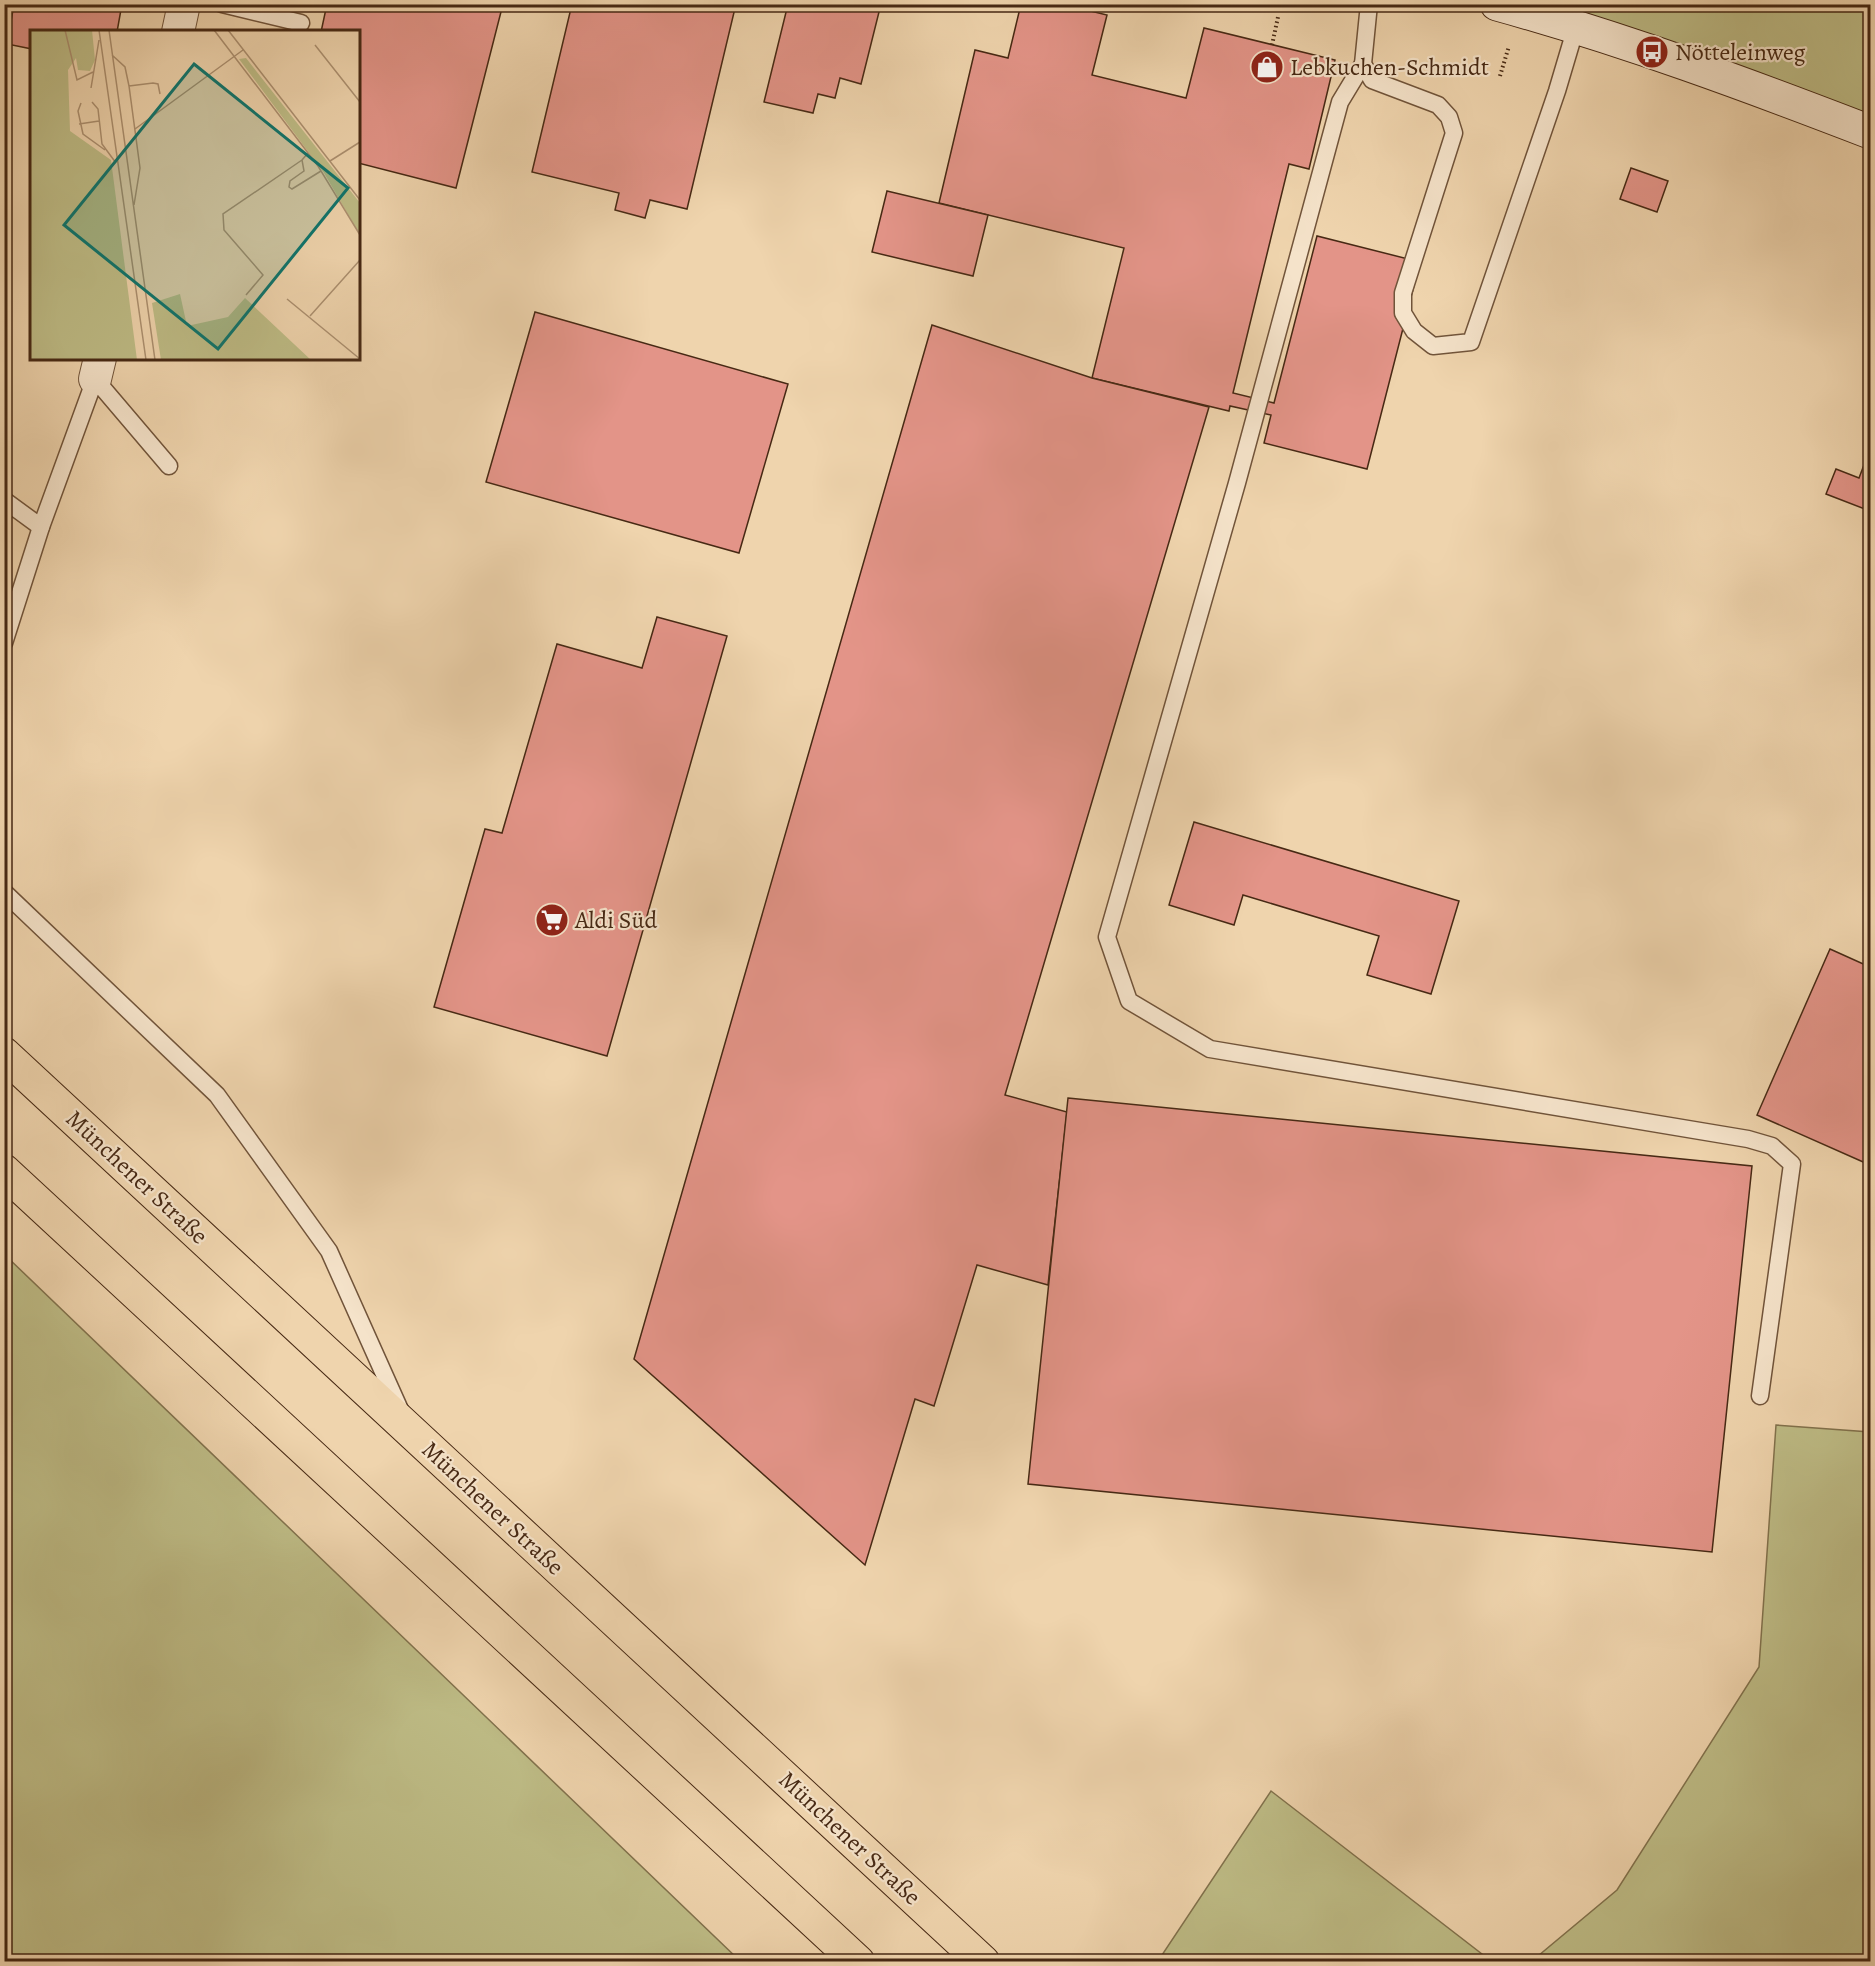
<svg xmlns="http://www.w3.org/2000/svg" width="1875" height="1966" viewBox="0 0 1875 1966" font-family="Alegreya,serif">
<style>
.green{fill:#bebc86;stroke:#82724d;stroke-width:1.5}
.building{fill:#e39488;stroke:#472914;stroke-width:1.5}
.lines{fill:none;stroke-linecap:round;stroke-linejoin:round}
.service-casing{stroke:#71543a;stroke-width:19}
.minor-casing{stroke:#71543a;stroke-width:34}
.secondary-casing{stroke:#472914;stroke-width:35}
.primary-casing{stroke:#472914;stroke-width:35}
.path{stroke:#472914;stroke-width:4;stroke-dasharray:1.5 3;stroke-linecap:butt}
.service{stroke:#f5e3ca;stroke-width:16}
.minor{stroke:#f5e3ca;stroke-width:32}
.secondary{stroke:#f5e3ca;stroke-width:33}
.primary{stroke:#efd4ad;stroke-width:33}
.labels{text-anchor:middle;stroke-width:4.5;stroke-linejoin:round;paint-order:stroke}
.poi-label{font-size:24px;fill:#472914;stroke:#f5e3ca;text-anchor:start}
.street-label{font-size:24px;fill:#472914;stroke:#f5e3ca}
.inset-road{fill:none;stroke:#ac9070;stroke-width:1.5}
.view{fill:#0f766e;fill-opacity:0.15;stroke:#0f766e;stroke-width:3}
.inset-edge{fill:none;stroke:#472914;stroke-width:3}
</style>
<rect width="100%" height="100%" fill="#efd4ad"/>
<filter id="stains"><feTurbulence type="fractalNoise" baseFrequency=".00333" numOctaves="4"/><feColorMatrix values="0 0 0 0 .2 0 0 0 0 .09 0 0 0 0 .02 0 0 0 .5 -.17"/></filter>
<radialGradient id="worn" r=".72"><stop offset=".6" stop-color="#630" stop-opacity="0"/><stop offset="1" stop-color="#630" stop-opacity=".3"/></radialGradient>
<!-- green -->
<g class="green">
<polygon points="1510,5 1870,5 1870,128"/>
<polygon points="5,1255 740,1961 5,1961"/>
<polygon points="1776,1425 1870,1432 1870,1961 1532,1961 1617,1890 1759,1667"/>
<polygon points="1271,1791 1491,1961 1158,1961"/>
</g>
<!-- building -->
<g class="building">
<polygon points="14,4 122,4 117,32 32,32 32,49 7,44"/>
<polygon points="327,4 503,4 456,188 358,163 358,32 321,32"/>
<polygon points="572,4 736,4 687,209 650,200 645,218 615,210 619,193 532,172"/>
<polygon points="788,4 881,4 861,84 840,78 835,98 818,94 813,113 764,102"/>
<polygon points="1021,4 1062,4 1107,15 1092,75 1186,98 1204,28 1335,60 1309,169 1289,164 1233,393 1274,403 1317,236 1420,262 1367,469 1264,443 1271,415 1230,406 1229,411 1092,378 1124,248 939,203 975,50 1008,58"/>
<polygon points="1631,168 1668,181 1657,212 1620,199"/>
<polygon points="887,191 988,215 973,276 872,252"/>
<polygon points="535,312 788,384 739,553 486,482"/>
<polygon points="932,325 1092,378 1209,407 1005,1095 1067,1112 1048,1285 977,1265 934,1406 915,1399 865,1565 634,1359"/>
<polygon points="1870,449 1870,511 1826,494 1836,469 1859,478"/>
<polygon points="657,617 727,636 607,1056 434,1007 485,829 502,833 557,644 642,668"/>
<polygon points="1194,822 1459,901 1431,994 1367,975 1379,936 1243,895 1234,925 1169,905"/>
<polygon points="1830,949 1870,967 1870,1165 1757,1115"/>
<polygon points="1068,1098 1752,1166 1712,1552 1028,1484"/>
</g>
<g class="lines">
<!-- service casing -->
<g class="service-casing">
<g id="service">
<polyline points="222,4 301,23"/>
<polyline points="1369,4 1363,64 1372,80 1438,105 1449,117 1454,133 1403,293 1403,313 1414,331 1433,346 1471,342 1557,91 1576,27"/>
<polyline points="1363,64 1340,102 1237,483 1107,937 1129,1001 1210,1049 1748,1139 1772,1146 1792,1164 1760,1396"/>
<polyline points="4,500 41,527"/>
<polyline points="4,643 41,527 95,379 169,466"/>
<polyline points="4,892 217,1095 329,1251 401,1412"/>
</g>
</g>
<!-- minor casing -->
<g class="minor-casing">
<g id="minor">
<polyline points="178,32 184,4"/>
<polyline points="95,379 100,358"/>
</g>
</g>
<!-- secondary casing -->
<g class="secondary-casing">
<path id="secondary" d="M 1497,4 C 1624,39 1748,85 1870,132"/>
</g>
<!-- primary casing -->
<g class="primary-casing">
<g id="primary">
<polyline points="4,1054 983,1962"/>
<polyline points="4,1171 858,1962"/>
</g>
</g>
<!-- path -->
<g class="path">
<polyline points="1272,45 1278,17"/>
<polyline points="1500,76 1509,46"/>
</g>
<!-- service -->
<use href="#service" class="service"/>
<!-- minor -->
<use href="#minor" class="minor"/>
<!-- secondary -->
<use href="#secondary" class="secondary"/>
<!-- primary -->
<use href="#primary" class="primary"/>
</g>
<!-- icons -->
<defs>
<g id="bus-disc" transform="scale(1.725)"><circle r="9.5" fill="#8f2418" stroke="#f5e3ca"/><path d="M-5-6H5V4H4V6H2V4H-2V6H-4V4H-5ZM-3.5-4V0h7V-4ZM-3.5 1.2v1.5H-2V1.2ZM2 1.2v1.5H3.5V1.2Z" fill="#fff"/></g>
<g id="shop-disc" transform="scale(1.725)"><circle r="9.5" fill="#8f2418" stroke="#f5e3ca"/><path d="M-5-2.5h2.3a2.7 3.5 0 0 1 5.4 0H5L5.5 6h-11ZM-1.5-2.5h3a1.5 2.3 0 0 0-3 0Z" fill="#fff"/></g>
<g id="supermarket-disc" transform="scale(1.725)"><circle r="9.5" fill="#8f2418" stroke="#f5e3ca"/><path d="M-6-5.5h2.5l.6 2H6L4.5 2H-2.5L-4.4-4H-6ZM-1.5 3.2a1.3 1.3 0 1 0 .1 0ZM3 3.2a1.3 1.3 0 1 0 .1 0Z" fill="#fff"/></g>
</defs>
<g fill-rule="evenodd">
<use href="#bus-disc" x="1652" y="52"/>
<use href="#shop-disc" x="1267" y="67"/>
<use href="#supermarket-disc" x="552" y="920"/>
</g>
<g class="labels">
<!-- poi labels -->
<g class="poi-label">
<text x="1675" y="60">Nötteleinweg</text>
<text x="1290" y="75">Lebkuchen-Schmidt</text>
<text x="575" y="928">Aldi Süd</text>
</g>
<!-- street labels -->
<g class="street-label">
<text transform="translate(137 1177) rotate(43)" y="8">Münchener Straße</text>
<text transform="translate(493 1508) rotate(43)" y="8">Münchener Straße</text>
<text transform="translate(850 1838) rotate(43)" y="8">Münchener Straße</text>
</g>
</g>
<!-- overview -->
<g transform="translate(30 30)">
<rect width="330" height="330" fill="#efd4ad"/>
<path d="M 0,0 L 62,0 L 65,30 L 60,41 L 48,40 L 46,28 L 38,40 L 40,101 L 81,130 L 107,330 L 0,330 ZM 216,28 L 330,173 L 330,205 L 294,143 L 209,29 ZM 150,264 L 157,296 L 198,287 L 215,268 L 281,330 L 131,330 L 122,273 Z" fill="#bebc86"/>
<path class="inset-road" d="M 35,0 L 47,50 L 63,42M 69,0 L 116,330M 79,0 L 125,330M 184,0 L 288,136 L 330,205M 198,0 L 330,170M 285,15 L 330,72M 82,25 L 95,37 L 99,56 L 110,138 L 104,175M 99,56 L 123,53 L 128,54 L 130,64M 61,58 L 69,10M 62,72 L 68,79 L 72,114 L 86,133M 51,73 L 48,81 L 53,104 L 75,120M 49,94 L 69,91M 105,99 L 213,20M 278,123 L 272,130 L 274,141 L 260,151 L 259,157 L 262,159 L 291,141M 300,131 L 330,112M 216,265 L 233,245 L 194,200 L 193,184 L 272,130M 257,269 L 330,329M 280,286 L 330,230"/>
<path class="view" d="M 164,34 L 318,158 L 188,319 L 34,195 Z"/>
<rect width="330" height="330" class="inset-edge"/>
</g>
<!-- margin -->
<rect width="1875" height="1966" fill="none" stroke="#efd4ad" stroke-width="24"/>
<rect x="6" y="6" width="1863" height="1954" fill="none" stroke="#472914" stroke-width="3"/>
<rect x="12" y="12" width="1851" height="1942" fill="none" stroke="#472914" stroke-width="1.5"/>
<rect width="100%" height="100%" filter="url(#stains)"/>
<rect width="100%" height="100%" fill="url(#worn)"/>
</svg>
